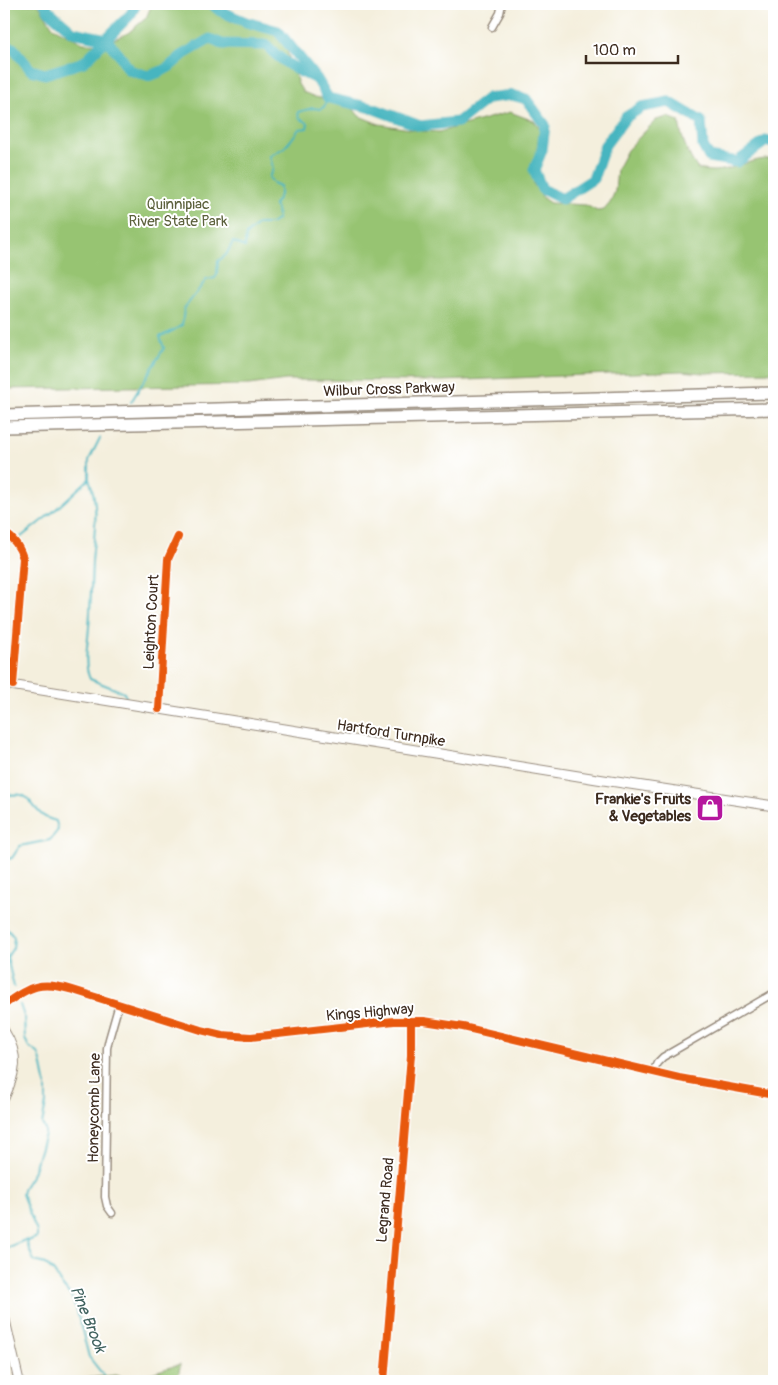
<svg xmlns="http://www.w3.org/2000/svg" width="778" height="1385" viewBox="0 0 778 1385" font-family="Pangolin,sans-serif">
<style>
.green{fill:#97c472;stroke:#697748}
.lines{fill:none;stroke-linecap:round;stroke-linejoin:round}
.stream{stroke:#47b5c0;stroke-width:2}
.river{stroke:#47b5c0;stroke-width:11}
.minor-casing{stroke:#988c7e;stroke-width:9}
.secondary-casing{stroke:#988c7e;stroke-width:11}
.motorway-casing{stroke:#988c7e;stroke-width:14}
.minor{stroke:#fff;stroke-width:6}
.secondary{stroke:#fff;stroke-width:9}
.motorway{stroke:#fff;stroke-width:11}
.cycleway-casing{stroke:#fff;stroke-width:11}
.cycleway{stroke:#e8590c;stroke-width:8}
.labels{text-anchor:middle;stroke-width:4;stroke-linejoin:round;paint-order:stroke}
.park-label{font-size:15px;fill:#5b603b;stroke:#fff}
.street-label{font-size:15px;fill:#3b2a1e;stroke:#fff}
.poi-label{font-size:15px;font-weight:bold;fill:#3b2a1e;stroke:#fff;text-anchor:end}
.water-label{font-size:16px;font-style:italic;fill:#40625f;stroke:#fff}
</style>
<rect width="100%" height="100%" fill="#fff"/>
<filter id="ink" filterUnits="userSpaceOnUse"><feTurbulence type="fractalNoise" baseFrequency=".02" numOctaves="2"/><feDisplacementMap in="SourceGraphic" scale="10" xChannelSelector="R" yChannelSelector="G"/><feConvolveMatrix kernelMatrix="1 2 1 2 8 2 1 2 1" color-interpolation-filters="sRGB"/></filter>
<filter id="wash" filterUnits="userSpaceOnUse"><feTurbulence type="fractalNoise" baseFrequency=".0096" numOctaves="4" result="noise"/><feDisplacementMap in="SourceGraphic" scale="20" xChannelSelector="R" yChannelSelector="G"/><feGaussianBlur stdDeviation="1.12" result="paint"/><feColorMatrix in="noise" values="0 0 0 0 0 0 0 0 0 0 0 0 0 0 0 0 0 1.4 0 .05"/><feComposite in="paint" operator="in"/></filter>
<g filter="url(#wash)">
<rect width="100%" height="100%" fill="#f4efdd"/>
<!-- green -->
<g class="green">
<path d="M 4,4 L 38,4 L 53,27 L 83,43 L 103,44 L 128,33 L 146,18 L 152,4 L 208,4 L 223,15 L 229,21 L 240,24 L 263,26 L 268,28 L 286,48 L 298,84 L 303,92 L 315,97 L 349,103 L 359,116 L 379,124 L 422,131 L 439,132 L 510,112 L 534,121 L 540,129 L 537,149 L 533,169 L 534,185 L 544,199 L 550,203 L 586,205 L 597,211 L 604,210 L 610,203 L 615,191 L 617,169 L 627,150 L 656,120 L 668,117 L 679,121 C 681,137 688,156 698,169 C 703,170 709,171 714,171 C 735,170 753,157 774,159 L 774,372 L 702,373 L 682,371 L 442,381 L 286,380 L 249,385 L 4,389 Z"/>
<polygon points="180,1364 178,1381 61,1381 116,1375 130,1380"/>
</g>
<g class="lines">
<!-- stream -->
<g class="stream">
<polyline points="131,402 164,348 160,337 174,330 182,325 184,309 206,280 215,278 217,275 218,261 226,255 233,242 245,247 246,235 258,224 271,224 278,219 277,209 274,205 280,195 280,186 273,183 269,177 273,169 270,156 285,147 291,140 299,129 307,128 308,123 299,118 298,112 313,108 320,109 324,107 328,98"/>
<path d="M 89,479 C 100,507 94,532 92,562 C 91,583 91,605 89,627 C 88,643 83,664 90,679 L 120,691 L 124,693 L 126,697"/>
<polyline points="21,537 54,511 89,479 89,460 100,438"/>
<polyline points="4,545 7,544"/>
<path d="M 4,796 C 31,791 25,799 41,814 C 45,818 52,820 56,821 L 58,830 L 50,840 L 20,846 L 12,858 L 4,860"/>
<polyline points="4,927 6,928 14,937 13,948 7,957 14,987"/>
<polyline points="20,1005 24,1016 25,1039 29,1047 38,1053 41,1061 46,1086 46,1103 42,1124 45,1129 45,1134 33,1173 24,1187 22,1194 37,1232 37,1237 28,1241 27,1244 34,1261 45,1264 54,1272 62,1285 71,1296 77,1311 89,1357 104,1376"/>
<polyline points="4,1249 25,1240 28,1241"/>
</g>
<!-- river -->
<g class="river">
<polyline points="45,4 49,11 73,32 106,39 131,14 136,4"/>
<polyline points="212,4 220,11 246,22 278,31 317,79 328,98 372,108 420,126 458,122 488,98 512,95 526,99 545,125 542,150 534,170 542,189 562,199 593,179 605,145 626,117 642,107 669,102 701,121 703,146 709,157 737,162 766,141 774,142"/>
<path d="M 4,44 L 13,48 L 31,70 L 45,74 L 84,62 L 94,52 L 106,39 L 121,57 L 129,70 L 148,76 L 160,72 L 169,67 L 184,54 L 210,39 L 222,44 L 266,45 C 279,59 297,71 314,78"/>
</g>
</g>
</g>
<g filter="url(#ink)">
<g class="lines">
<!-- minor casing -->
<g class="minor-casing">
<g id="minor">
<polyline points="492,27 500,13 502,4"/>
<path d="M 4,532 C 14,539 19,546 23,558 L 13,685"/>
<polyline points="159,709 168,559 178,537"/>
<path d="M 4,1005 C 30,985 42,981 73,990 L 201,1030 L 222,1035 L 251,1037 L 394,1021 L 424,1021 L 463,1027 L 679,1078 L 774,1095"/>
<polyline points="653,1072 657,1063 663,1057 774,993"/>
<polyline points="112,1213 107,1206 105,1197 107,1048 109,1039 119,1004"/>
<polyline points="384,1381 411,1055 411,1021"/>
</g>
</g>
<!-- secondary casing -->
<g class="secondary-casing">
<g id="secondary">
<polyline points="4,684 597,779 774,806"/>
<path d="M 4,1031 C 20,1056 16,1072 4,1098"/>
<polyline points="4,1316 19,1381"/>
</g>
</g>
<!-- motorway casing -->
<g class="motorway-casing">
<g id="motorway">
<polyline points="4,415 774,393"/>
<polyline points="4,427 774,409"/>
</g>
</g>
<!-- minor -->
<use href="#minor" class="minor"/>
<!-- secondary -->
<use href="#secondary" class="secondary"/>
<!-- motorway -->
<use href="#motorway" class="motorway"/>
<!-- cycleway casing -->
<g class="cycleway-casing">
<g id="cycleway">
<path d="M 4,532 C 14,539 19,546 23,558 L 13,685"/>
<polyline points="159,709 168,559 178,537"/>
<path d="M 4,1005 C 30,985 42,981 73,990 L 201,1030 L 222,1035 L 251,1037 L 394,1021 L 424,1021 L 463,1027 L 679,1078 L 774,1095"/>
<polyline points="384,1381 411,1055 411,1021"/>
</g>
</g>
<!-- cycleway -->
<use href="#cycleway" class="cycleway"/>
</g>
</g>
<!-- icons -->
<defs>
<g id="shop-square" transform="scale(1.4375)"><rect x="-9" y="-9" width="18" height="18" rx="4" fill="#b5179e" stroke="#fff"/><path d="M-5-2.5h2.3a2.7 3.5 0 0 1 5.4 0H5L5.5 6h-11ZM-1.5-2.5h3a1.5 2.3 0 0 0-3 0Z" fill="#fff"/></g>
</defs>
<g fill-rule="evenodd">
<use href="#shop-square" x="710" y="808"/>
</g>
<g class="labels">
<!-- park labels -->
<g class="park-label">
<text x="178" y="209">Quinnipiac<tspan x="178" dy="17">River State Park</tspan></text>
</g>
<!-- street labels -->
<g class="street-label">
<text transform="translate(389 389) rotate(-2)" y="5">Wilbur Cross Parkway</text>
<text transform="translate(151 622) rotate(-87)" y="5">Leighton Court</text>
<text transform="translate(391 733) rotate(9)" y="5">Hartford Turnpike</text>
<text transform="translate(370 1012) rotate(-5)" y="5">Kings Highway</text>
<text transform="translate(94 1108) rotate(-89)" y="5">Honeycomb Lane</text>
<text transform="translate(385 1200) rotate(-85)" y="5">Legrand Road</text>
</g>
<!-- poi labels -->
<g class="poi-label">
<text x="691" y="804">Frankie's Fruits<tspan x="691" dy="17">&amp; Vegetables</tspan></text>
</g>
<!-- water labels -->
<g class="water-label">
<text transform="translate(89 1319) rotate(68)" y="6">Pine Brook</text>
</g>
</g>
<!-- margin -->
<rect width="778" height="1385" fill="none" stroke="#fff" stroke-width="20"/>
<!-- scale -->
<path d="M586 55v8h92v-8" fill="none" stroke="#3b2a1e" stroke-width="2.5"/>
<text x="593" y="55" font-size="15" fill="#3b2a1e" stroke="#ffffff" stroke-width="4" paint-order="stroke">100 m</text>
</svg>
